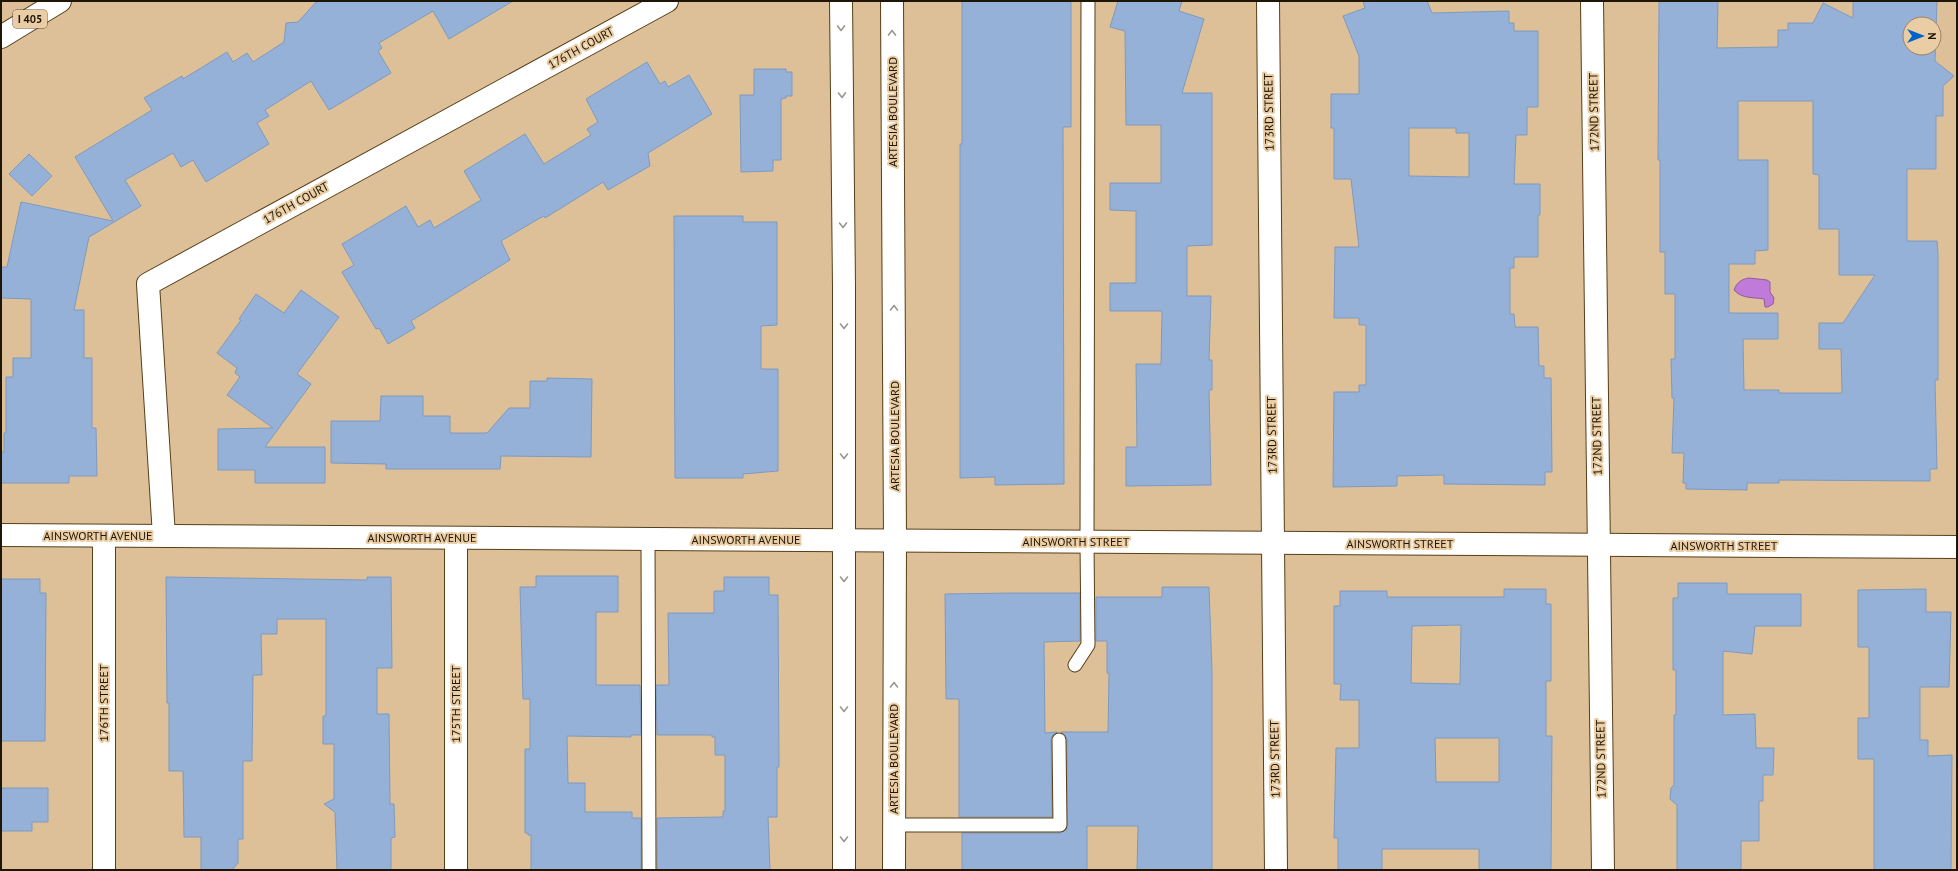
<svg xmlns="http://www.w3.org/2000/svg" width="1958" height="871" viewBox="0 0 1958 871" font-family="'PT Sans',sans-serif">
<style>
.water{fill:#c07ad9;stroke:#905c99}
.building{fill:#95b1d8;stroke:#7e9abf;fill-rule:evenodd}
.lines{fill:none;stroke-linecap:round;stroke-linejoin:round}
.lane-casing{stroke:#573f18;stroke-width:15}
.street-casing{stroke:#573f18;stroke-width:24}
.primary-casing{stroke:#573f18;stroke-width:24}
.highway-casing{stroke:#573f18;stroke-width:24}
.lane{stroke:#fff;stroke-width:13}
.street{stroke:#fff;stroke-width:22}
.primary{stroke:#fff;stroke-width:22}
.highway{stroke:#fff;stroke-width:22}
.oneway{stroke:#9a968e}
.labels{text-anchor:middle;stroke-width:4;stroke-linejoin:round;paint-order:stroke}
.shield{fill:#eacda4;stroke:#5c4c35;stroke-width:1}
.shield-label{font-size:11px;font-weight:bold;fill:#1f1505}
.street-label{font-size:12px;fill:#1f1505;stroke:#eacda4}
</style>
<rect width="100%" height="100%" fill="#ddc097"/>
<!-- water -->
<path class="water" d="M 1749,278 L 1767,280 L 1770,282 L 1770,292 L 1774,298 L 1773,304 L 1768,307 L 1765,307 L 1764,299 C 1753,297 1742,299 1734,290 C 1737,282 1742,279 1749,278 Z"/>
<!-- building -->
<g class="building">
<polygon points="317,1 513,1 449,39 433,11 379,43 382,48 378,51 391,73 329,110 311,81 265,110 269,116 257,123 269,144 206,182 193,160 181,167 173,153 125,180 141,206 89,237 74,310 84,310 84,358 92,358 92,428 96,428 97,476 69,476 69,483 1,483 1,452 4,452 4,433 6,433 6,377 13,377 13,358 31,358 31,299 1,298 1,267 7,267 21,202 113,221 75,157 152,110 144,98 182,76 183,79 227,52 233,62 247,53 253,62 284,42 286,23 298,22"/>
<polygon points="962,1 1071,1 1071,127 1063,127 1064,484 995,485 995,477 960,478 960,144 962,144"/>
<polygon points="1118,1 1182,1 1179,11 1204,19 1182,93 1212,93 1212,245 1187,246 1187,296 1211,296 1209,360 1212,360 1212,390 1209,390 1211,485 1126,486 1126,447 1137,447 1136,364 1161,364 1162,311 1110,311 1110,283 1136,283 1136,211 1110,210 1110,183 1161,183 1161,125 1126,125 1125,31 1110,27"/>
<path d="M 1363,1 L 1427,1 L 1432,13 L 1509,11 L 1509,23 L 1514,23 L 1514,31 L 1538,31 L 1538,107 L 1527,107 L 1527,135 L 1516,135 L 1514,184 L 1540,184 L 1540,215 L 1538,215 L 1538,257 L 1514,257 L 1514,268 L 1510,268 L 1510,314 L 1514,314 L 1515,327 L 1538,327 L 1539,366 L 1544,366 L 1544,378 L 1551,378 L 1552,472 L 1545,472 L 1545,485 L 1444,484 L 1444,475 L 1397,476 L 1397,486 L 1333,487 L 1334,392 L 1359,392 L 1359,385 L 1366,385 L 1366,325 L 1359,325 L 1359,318 L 1334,318 L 1335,247 L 1359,247 L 1351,179 L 1334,179 L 1334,128 L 1331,128 L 1331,94 L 1359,94 L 1359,56 L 1343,16 L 1365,8 ZM 1409,128 L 1456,128 L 1456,133 L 1469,133 L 1469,177 L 1409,176 Z"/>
<path d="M 1659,1 L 1718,1 L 1717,48 L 1778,47 L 1778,30 L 1788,30 L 1788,23 L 1813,23 L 1823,3 L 1853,18 L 1853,1 L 1937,1 L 1935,61 L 1954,76 L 1943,86 L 1943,116 L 1936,116 L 1936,169 L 1907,169 L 1907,241 L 1937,241 L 1938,252 L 1938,380 L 1935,380 L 1937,469 L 1930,469 L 1930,481 L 1779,480 L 1779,483 L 1747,483 L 1747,490 L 1686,489 L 1686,483 L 1683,483 L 1684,453 L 1672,453 L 1674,398 L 1672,398 L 1671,359 L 1675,359 L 1675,294 L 1665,294 L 1665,252 L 1660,252 L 1660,160 L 1658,160 ZM 1910,24 L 1934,24 L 1934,48 L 1910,48 ZM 1738,101 L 1813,101 L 1813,174 L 1819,175 L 1819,229 L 1839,229 L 1839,275 L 1875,275 L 1843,323 L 1819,323 L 1819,349 L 1841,349 L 1842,393 L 1779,393 L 1779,390 L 1744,390 L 1743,339 L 1778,339 L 1778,313 L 1729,313 L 1729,264 L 1755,264 L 1755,251 L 1768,250 L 1768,160 L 1738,160 Z"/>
<polygon points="647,62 660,84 665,81 668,87 689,75 712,114 648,153 650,166 608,190 603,182 545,218 544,216 540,218 501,241 510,260 411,321 415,328 388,344 379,328 376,329 342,272 354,265 342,244 406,206 418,227 430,220 434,228 481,200 464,171 525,134 544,164 591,135 587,129 598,122 586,99"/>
<polygon points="754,69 786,69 786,72 792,72 792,96 786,96 786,98 781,99 781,160 773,160 773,171 741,172 740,95 754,95"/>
<polygon points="29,154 52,176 32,196 9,174"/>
<polygon points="674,216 743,216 743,222 777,222 777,325 761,326 761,369 778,369 778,471 743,474 743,478 675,478"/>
<polygon points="301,290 339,317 297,374 311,384 265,447 325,447 325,483 255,483 255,470 218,470 218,429 273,428 227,395 240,377 235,373 237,368 217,353 241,320 239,319 256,294 284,313"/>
<polygon points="547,378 592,379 591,457 501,456 500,469 386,469 386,464 331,463 331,421 380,421 381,396 423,396 423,416 450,416 450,433 487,433 509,408 530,408 530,381 547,381"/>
<polygon points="536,576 618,576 618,612 596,612 596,685 640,685 641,735 631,735 631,737 567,736 568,783 585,783 585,812 632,812 632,818 641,818 641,870 531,870 531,835 528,835 528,833 525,833 525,749 530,749 530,699 523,699 520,587 536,587"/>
<polygon points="166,577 367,580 367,577 391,577 392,668 377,668 377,714 389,714 390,804 394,804 395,837 391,838 391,870 337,870 335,812 324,804 334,799 334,744 323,744 323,716 326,716 326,619 277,619 277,634 261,634 262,675 253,675 252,761 243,761 243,839 238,839 238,863 232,870 201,870 201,837 184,837 183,771 169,771 169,703 167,703"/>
<polygon points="724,577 769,577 769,595 778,595 779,767 777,767 777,817 768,817 770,870 657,870 657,818 723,817 723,811 725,811 725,755 715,755 715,737 712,737 712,735 657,735 656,685 669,685 668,613 714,613 714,591 724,591"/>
<polygon points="1,579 40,579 40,593 46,593 45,741 1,741"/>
<polygon points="1678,583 1727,583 1727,594 1801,594 1801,626 1755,626 1752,654 1723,651 1723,715 1755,714 1756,748 1774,748 1773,775 1763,775 1763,801 1759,801 1759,841 1741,841 1741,870 1677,870 1677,805 1670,799 1671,788 1674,785 1674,715 1676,715 1676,670 1673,670 1673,598 1678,598"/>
<polygon points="1162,587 1209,587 1212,671 1212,870 1137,870 1138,826 1087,826 1087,870 962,870 962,833 1060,833 1067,829 1067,740 1066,736 1061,732 1108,732 1109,673 1107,673 1107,641 1096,641 1096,597 1162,597"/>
<path d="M 1504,589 L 1546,589 L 1546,604 L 1551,604 L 1551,681 L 1546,681 L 1546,736 L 1552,736 L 1551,870 L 1479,870 L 1479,849 L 1382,849 L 1382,870 L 1338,870 L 1338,838 L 1334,838 L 1336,748 L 1359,748 L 1359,700 L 1340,700 L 1341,684 L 1334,684 L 1334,606 L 1340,606 L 1340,591 L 1387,591 L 1387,597 L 1504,597 ZM 1461,625 L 1460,684 L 1411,683 L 1412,626 ZM 1435,738 L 1499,738 L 1499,782 L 1436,782 Z"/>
<polygon points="1926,589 1926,612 1951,612 1949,687 1920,687 1920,740 1928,740 1928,756 1952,755 1951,870 1874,870 1874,759 1858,759 1858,718 1869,718 1869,647 1858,647 1858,590"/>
<polygon points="1013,593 1080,593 1080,641 1044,642 1045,733 1057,732 1052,736 1051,740 1052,817 959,817 959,699 946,699 945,594"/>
<polygon points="1,788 48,788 48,822 32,822 32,831 1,831"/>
</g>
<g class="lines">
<!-- lane casing -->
<g class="lane-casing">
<g id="lane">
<polyline points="648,539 649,870"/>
<polyline points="1075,665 1088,645 1087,542 1088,1"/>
<polyline points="893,825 1060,825 1059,740"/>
</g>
</g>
<!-- street casing -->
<g class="street-casing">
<g id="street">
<polyline points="1268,1 1276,870"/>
<polyline points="1592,1 1603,870"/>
<polyline points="1,535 1957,547"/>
<polyline points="104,536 104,870"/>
<polyline points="164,536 148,284 667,1"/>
<polyline points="456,538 456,870"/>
</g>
</g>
<!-- primary casing -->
<g class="primary-casing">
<g id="primary">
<polyline points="841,1 844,287 844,870"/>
<polyline points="892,1 895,540 894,870"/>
</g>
</g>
<!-- highway casing -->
<g class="highway-casing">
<polyline id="highway" points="1,37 60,1"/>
</g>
<!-- lane -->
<use href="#lane" class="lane"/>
<!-- street -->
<use href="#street" class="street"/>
<!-- primary -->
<use href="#primary" class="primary"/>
<!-- highway -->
<use href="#highway" class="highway"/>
</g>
<!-- one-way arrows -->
<defs><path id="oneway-chevron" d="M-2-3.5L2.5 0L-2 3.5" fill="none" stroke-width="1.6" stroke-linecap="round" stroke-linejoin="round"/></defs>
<g class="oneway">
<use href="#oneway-chevron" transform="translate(841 28) rotate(89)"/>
<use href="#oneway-chevron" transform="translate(892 33) rotate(-90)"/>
<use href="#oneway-chevron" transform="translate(842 95) rotate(89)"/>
<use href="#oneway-chevron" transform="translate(843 225) rotate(89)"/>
<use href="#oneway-chevron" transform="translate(894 308) rotate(-90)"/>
<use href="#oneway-chevron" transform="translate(844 326) rotate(90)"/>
<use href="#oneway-chevron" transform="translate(844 456) rotate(90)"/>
<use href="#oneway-chevron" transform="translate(844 579) rotate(90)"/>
<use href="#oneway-chevron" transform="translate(894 685) rotate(-90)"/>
<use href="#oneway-chevron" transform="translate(844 709) rotate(90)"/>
<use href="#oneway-chevron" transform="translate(844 839) rotate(90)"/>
</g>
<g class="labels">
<!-- shield labels -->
<rect class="shield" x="13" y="10" width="34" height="18" rx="3"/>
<g class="shield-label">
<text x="30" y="23">I 405</text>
</g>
<!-- street labels -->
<g class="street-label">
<text transform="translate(581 48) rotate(-29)" y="4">176TH COURT</text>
<text transform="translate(893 112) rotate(-90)" y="4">ARTESIA BOULEVARD</text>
<text transform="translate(1269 112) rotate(-91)" y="4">173RD STREET</text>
<text transform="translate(1594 112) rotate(-91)" y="4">172ND STREET</text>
<text transform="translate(296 203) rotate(-29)" y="4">176TH COURT</text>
<text transform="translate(1272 435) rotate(-91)" y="4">173RD STREET</text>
<text transform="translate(895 436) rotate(-90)" y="4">ARTESIA BOULEVARD</text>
<text transform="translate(1597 436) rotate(-91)" y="4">172ND STREET</text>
<text x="98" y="540">AINSWORTH AVENUE</text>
<text x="422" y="542">AINSWORTH AVENUE</text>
<text x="746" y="544">AINSWORTH AVENUE</text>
<text x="1076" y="546">AINSWORTH STREET</text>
<text x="1400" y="548">AINSWORTH STREET</text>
<text x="1724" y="550">AINSWORTH STREET</text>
<text transform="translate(104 703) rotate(-90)" y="4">176TH STREET</text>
<text transform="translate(456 704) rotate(-90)" y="4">175TH STREET</text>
<text transform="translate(894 759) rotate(-90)" y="4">ARTESIA BOULEVARD</text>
<text transform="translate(1275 759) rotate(-91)" y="4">173RD STREET</text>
<text transform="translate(1601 759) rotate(-91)" y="4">172ND STREET</text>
</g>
</g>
<!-- border -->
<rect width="1958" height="871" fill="none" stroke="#1f1505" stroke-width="4"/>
<!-- north arrow -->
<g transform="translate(1922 36) rotate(90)"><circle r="19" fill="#eacda4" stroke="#998364"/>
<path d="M0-3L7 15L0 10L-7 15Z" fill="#0062ca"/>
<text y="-6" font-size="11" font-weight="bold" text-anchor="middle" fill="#1f1505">N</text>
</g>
</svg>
